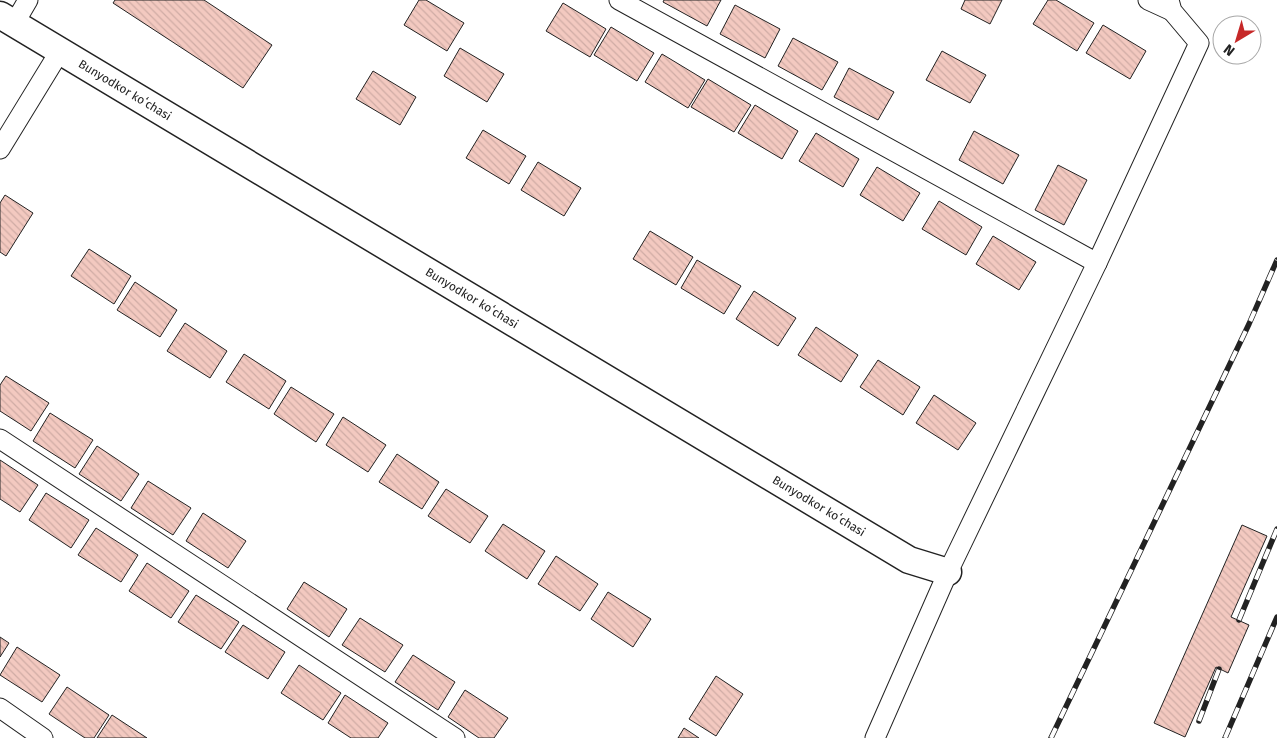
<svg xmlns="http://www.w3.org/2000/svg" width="1277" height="738" viewBox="0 0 1277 738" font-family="'Fira Sans',sans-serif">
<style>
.building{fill:url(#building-back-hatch);stroke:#222}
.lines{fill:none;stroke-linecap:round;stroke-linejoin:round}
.street-casing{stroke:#222;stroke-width:21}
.secondary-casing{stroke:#222;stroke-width:29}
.street{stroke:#fff;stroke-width:19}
.secondary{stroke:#fff;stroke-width:26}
.rail-casing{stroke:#222;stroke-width:5.5}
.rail{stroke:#fff;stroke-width:4;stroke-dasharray:11;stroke-linecap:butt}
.labels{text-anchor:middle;stroke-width:4;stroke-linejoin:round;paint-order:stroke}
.street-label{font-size:12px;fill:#222;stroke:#fff}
</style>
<defs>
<pattern id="building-back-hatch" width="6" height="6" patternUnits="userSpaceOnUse" patternTransform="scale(1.25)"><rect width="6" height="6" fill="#f3c9c0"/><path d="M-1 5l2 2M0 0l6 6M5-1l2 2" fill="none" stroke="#d0aca5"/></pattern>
</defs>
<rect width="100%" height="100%" fill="#fff"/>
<!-- building -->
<g class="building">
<polygon points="115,0 204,0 272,45 243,88 113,3"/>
<polygon points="419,0 426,0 464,23 447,51 404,25"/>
<polygon points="664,0 721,0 707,26 663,2"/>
<polygon points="965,0 1002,0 990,24 961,9"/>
<polygon points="1048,0 1056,0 1094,23 1077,51 1033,24"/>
<polygon points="563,3 606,29 590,57 546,31"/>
<polygon points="735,5 780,29 765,58 720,34"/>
<polygon points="1103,25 1146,51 1130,79 1086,53"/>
<polygon points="611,27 654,53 637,81 594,55"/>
<polygon points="793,38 838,62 822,90 778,66"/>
<polygon points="460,48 504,74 487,102 444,76"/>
<polygon points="942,51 986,75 970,103 926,80"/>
<polygon points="662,54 705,80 688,108 645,82"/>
<polygon points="849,68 894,92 878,120 834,97"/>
<polygon points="373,71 416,97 400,125 356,99"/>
<polygon points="708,79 751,105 734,132 691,107"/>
<polygon points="755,105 798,131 782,159 738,133"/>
<polygon points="483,130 526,156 509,184 466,158"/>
<polygon points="974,131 1019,155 1003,184 959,160"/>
<polygon points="816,133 859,159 843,187 799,161"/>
<polygon points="538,162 581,188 564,216 521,190"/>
<polygon points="1058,165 1087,180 1064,225 1035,210"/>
<polygon points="877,167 920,193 903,221 860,195"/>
<polygon points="5,195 33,213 6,256 0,252 0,203"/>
<polygon points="939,201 982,227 966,255 922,229"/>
<polygon points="650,231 693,257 676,285 633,259"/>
<polygon points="993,236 1036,262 1019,290 976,264"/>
<polygon points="89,249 131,276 114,304 71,276"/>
<polygon points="697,260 741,286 724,314 681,288"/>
<polygon points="135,282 177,310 160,337 117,310"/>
<polygon points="754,291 796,318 778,346 736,319"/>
<polygon points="185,323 227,351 210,378 167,351"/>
<polygon points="816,327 858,355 841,382 798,355"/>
<polygon points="244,354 286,381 269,409 226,382"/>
<polygon points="878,360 920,387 903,415 860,387"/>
<polygon points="6,376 49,403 31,431 0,411 0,385"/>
<polygon points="291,387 334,414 316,442 274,414"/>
<polygon points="934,395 976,423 958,450 916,423"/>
<polygon points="50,413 93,440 75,468 33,441"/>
<polygon points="343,417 386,445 368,472 326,445"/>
<polygon points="97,446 139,474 121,501 79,474"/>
<polygon points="397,454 439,482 422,509 379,482"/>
<polygon points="0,460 38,485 20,512 0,499"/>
<polygon points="148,481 191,508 173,535 131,508"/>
<polygon points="446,489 488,516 470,543 428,516"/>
<polygon points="46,493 89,520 71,548 29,520"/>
<polygon points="203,513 246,541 228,568 186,541"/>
<polygon points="503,524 545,551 527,579 485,551"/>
<polygon points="1242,525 1267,536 1231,617 1249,625 1228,673 1216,667 1185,737 1154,723"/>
<polygon points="96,528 138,555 121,582 78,555"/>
<polygon points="556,556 598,584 580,611 538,584"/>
<polygon points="147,563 189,591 171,618 129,591"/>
<polygon points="304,582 347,609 329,637 287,609"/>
<polygon points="608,592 651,619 633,647 591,619"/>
<polygon points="196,595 239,622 221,649 178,622"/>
<polygon points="360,618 403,645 385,672 342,645"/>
<polygon points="243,625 285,652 268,679 225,652"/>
<polygon points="0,637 9,643 0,657"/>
<polygon points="17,647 60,675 42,702 0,675"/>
<polygon points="413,655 455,682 438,710 395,682"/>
<polygon points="299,665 341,693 323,720 281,693"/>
<polygon points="716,676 743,694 716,736 689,719"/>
<polygon points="67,687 109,715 94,738 85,738 49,714"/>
<polygon points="465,690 508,718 494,738 479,738 448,717"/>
<polygon points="345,695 388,723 378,738 351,738 328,723"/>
<polygon points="112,715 147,738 97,738"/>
<polygon points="684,728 699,738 678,738"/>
</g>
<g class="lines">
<!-- street casing -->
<g class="street-casing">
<g id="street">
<polyline points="619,0 1097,263"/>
<polyline points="1148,0 1172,11"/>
<polyline points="14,24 28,0"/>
<polyline points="0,149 60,51"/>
<polyline points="0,439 455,738"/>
<polyline points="0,708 43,738"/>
<polyline points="875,738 948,572 1097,263 1199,43 1172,11 1169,0"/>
</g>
</g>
<!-- secondary casing -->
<g class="secondary-casing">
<polyline id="secondary" points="0,15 909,560 948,572"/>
</g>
<!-- street -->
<use href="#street" class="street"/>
<!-- secondary -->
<use href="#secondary" class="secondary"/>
<!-- rail casing -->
<g class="rail-casing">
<g id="rail">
<polyline points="1239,620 1277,529"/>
<polyline points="1199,721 1219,669"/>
<polyline points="1051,738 1249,324 1277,260"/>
<polyline points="1225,738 1277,617"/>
</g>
</g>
<!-- rail -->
<use href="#rail" class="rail"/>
</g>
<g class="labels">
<!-- street labels -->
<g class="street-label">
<text transform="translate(125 90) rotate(31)" y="4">Bunyodkor koʻchasi</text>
<text transform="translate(472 298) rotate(31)" y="4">Bunyodkor koʻchasi</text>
<text transform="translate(819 506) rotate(31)" y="4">Bunyodkor koʻchasi</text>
</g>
</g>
<!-- north arrow -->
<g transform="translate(1237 40) rotate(218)"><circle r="24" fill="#ffffff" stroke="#a7a7a7"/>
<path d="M0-4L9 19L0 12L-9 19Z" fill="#c62828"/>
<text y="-8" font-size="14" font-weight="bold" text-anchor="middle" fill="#222222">N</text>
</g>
</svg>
